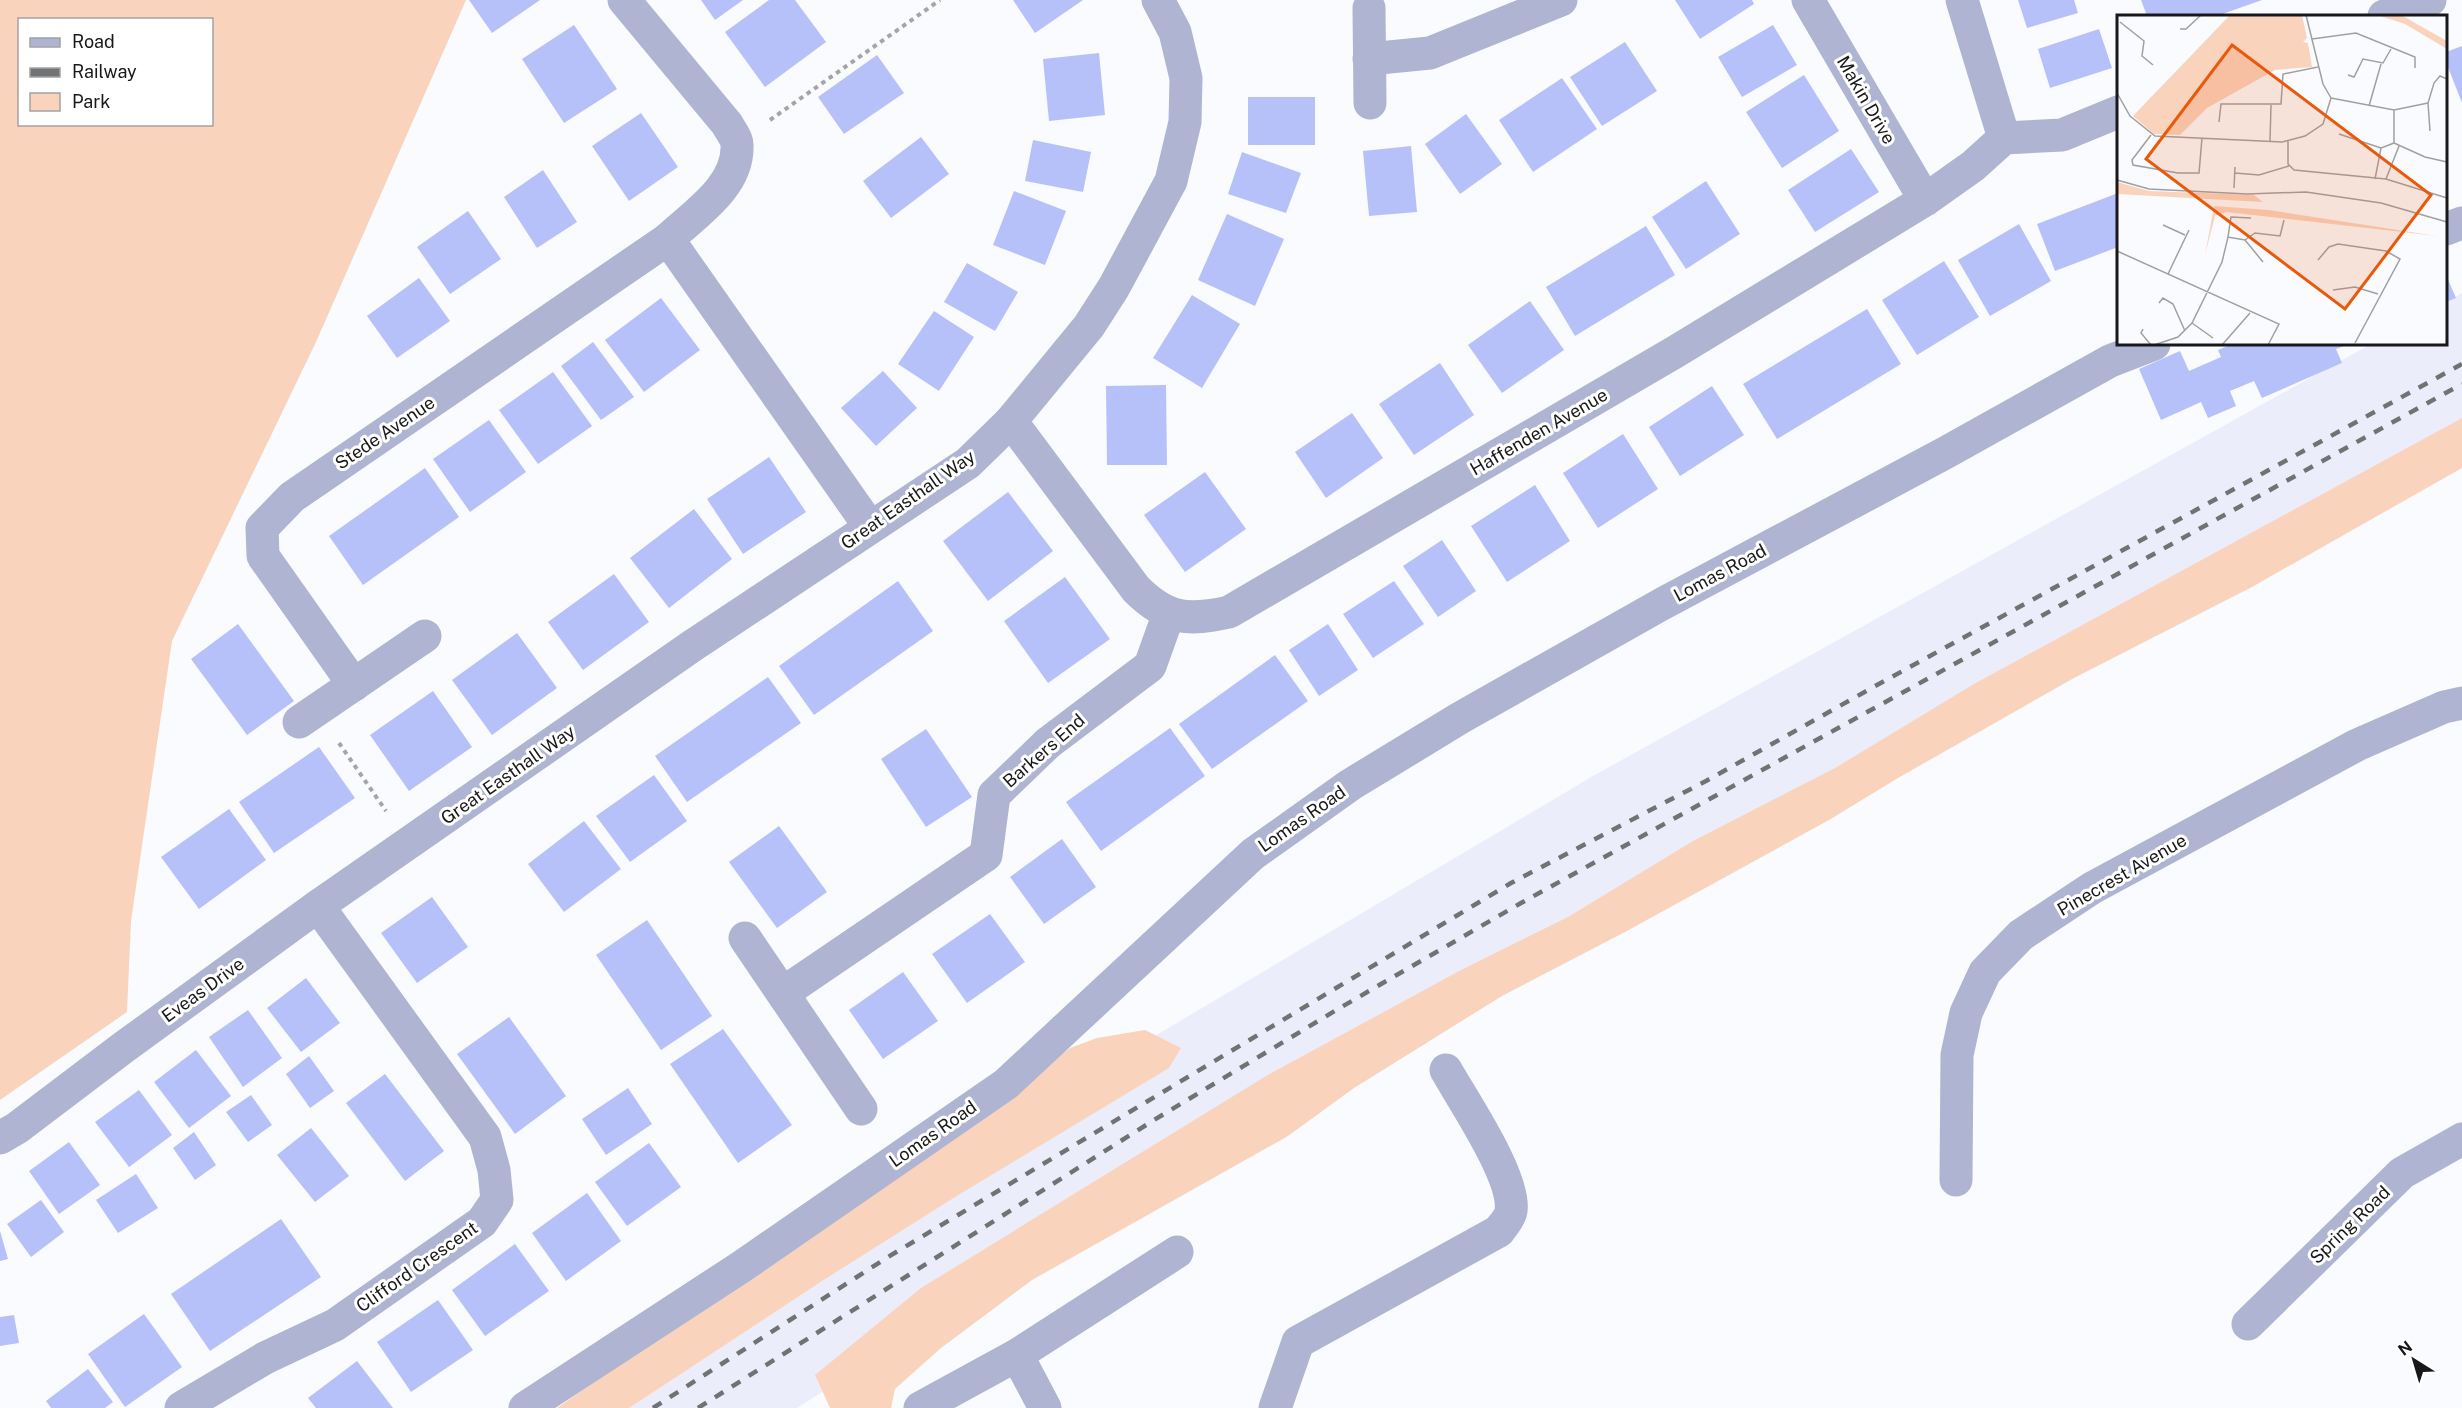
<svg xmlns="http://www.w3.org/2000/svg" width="2462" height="1408" viewBox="0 0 2462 1408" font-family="'Public Sans',sans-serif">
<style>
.built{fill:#ebeefa}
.green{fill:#fad3bd;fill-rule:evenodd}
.building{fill:#b7c1f9}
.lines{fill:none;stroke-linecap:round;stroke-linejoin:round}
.path{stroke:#a4a5a8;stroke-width:4;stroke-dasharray:4.5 4.5;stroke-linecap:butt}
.minor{stroke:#aeb4d2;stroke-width:33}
.rail{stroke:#717274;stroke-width:4.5;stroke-dasharray:10 10;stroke-linecap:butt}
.labels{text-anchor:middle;stroke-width:6;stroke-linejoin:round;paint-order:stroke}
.street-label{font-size:18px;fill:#18181a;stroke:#fff}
.inset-road{fill:none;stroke:#a0a0a3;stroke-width:1.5}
.view{fill:#e8590c;fill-opacity:0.15;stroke:#e8590c;stroke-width:3}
.inset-edge{fill:none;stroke:#18181a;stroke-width:3}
</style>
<rect width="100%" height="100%" fill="#fafbfe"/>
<!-- built -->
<polygon class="built" points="2462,293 2462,447 1093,1221 797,1408 562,1408 1094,1072 1593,776 2371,344 2446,344 2446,302"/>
<!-- green -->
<g class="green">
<path d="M 0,0 L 466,0 L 316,342 L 172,641 L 131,921 L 127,1012 L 0,1100 ZM 20,20 L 212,20 L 212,124 L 20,124 Z"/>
<polygon points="2462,418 2462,468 2252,587 2074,678 1898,778 1829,820 1625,932 1502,996 1354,1088 1288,1136 1032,1280 941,1348 895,1389 891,1408 830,1408 815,1375 921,1288 1266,1076 1461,970 1568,917 1693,841 1835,768 1974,684"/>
<polygon points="1145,1030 1181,1048 1169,1068 955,1197 822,1281 629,1408 557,1408 1070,1048 1097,1038"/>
</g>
<!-- building -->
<g class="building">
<polygon points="469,0 540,0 492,33"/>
<polygon points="701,0 743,0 715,20"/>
<polygon points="769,0 795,0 826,42 765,87 725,32"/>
<polygon points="1013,0 1083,0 1035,33"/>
<polygon points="1675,0 1752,0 1754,4 1700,39"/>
<polygon points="2018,0 2074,0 2078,13 2027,28"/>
<polygon points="2141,0 2262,0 2217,16 2147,16"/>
<polygon points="574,25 617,89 564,123 522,59"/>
<polygon points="1773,25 1797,65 1742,97 1718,57"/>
<polygon points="2099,29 2112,68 2050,88 2038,49"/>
<polygon points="1625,42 1657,91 1602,126 1570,77"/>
<polygon points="2462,46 2462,103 2446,62 2446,52"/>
<polygon points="1099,53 1105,115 1049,121 1043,59"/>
<polygon points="877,55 904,93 844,134 818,97"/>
<polygon points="1804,75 1839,131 1782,168 1746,112"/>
<polygon points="1562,78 1597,129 1533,172 1499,120"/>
<rect x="1248" y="97" width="67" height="48"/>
<polygon points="641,113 678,167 629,201 592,146"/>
<polygon points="1466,114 1502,164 1460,194 1425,144"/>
<polygon points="921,137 949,174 891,218 863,181"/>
<polygon points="1033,140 1091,152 1083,192 1025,181"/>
<polygon points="1411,146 1417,212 1369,216 1363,151"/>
<polygon points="1851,149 1879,192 1815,232 1788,190"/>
<polygon points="1242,152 1301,173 1286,213 1228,194"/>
<polygon points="543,170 577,222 537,248 504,197"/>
<polygon points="1706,181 1740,234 1686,269 1652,217"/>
<polygon points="1014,191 1066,211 1045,265 993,245"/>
<polygon points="2118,193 2118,247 2055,271 2037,224"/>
<polygon points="468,211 501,259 450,294 417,247"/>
<polygon points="1227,214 1284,239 1255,306 1198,280"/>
<polygon points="2019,224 2051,281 1990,316 1958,260"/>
<polygon points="1646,226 1675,275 1575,336 1546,287"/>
<polygon points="1944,261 1979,317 1917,355 1882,300"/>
<polygon points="967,263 1018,292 995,331 944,302"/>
<polygon points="2446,275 2456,298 2446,302"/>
<polygon points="419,278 450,321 397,358 367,316"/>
<polygon points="1192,295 1240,324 1202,388 1153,358"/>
<polygon points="661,298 700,350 644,392 605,340"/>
<polygon points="1530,301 1564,350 1502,393 1468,345"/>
<polygon points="1867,309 1901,364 1777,439 1743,384"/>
<polygon points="934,311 974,337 939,391 898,364"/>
<polygon points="593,342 634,397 601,420 561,366"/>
<polygon points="2232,344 2343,344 2344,346 2336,349 2342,363 2262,398 2254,381 2230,391 2236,406 2208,418 2201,402 2161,420 2139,369 2180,351 2189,371 2221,357 2218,350"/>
<polygon points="1440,363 1474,415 1414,455 1379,404"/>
<polygon points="883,371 917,408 876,446 841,408"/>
<polygon points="553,372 592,426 538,464 499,410"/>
<polygon points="1166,385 1167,465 1107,465 1106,386"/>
<polygon points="1712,386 1744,435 1680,476 1649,427"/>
<polygon points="1352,413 1383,458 1326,498 1295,452"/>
<polygon points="489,420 526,472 470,512 433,459"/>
<polygon points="1623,434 1658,489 1598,528 1563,473"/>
<polygon points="769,457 806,512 743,554 707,499"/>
<polygon points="425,468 459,517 363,585 329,536"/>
<polygon points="1205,472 1246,529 1185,572 1144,515"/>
<polygon points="1535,485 1570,541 1507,582 1471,526"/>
<polygon points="1008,492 1053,551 988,601 943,541"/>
<polygon points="694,509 732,559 669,608 630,558"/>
<polygon points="1442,540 1476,591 1438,617 1403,566"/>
<polygon points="614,574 649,622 583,670 548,622"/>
<polygon points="1065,577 1110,639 1048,683 1004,621"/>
<polygon points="898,581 933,631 814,715 779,666"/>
<polygon points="1394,581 1424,624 1373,658 1343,614"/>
<polygon points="238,624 294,701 247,735 191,659"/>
<polygon points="1328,624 1358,670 1319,696 1289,650"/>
<polygon points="517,633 557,688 492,735 452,680"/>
<polygon points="1275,655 1308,701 1212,769 1179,724"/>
<polygon points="768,677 801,723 687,802 655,756"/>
<polygon points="433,691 472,747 409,791 370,735"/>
<polygon points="1170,728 1205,776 1101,851 1066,802"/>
<polygon points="926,729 972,797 926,827 881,759"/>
<polygon points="319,747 355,798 274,853 239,802"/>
<polygon points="654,775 687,821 630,862 596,816"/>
<polygon points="229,809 266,860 199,909 161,857"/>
<polygon points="584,821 621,869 564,912 528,864"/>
<polygon points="779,826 827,892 777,928 729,862"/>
<polygon points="1062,839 1096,887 1044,924 1010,877"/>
<polygon points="432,897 468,947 417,983 381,933"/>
<polygon points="990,914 1025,962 967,1003 932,954"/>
<polygon points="647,920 712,1016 661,1050 596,955"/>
<polygon points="903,972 938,1021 883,1059 849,1010"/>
<polygon points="306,978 340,1023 301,1052 267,1008"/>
<polygon points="248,1010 282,1058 243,1087 209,1037"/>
<polygon points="509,1017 566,1096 515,1134 457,1054"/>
<polygon points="723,1029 792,1125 738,1163 670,1064"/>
<polygon points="196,1050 231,1096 189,1128 154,1082"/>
<polygon points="309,1056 334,1091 310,1108 286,1074"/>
<polygon points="385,1074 444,1151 405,1181 346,1103"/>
<polygon points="628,1088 652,1124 606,1155 582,1119"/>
<polygon points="139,1090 172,1135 129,1167 95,1122"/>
<polygon points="251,1095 272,1125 248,1142 226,1112"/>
<polygon points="311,1128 349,1176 315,1202 277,1155"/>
<polygon points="194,1132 216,1165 195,1180 173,1148"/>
<polygon points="69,1142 100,1185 59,1214 29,1171"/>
<polygon points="649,1143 681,1187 627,1226 595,1182"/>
<polygon points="136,1174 158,1208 118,1233 96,1200"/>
<polygon points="587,1193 621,1241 566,1281 532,1233"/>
<polygon points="41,1200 64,1232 31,1257 7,1224"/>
<polygon points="281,1219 321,1277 210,1351 171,1294"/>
<polygon points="0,1231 8,1259 0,1261"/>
<polygon points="515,1244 549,1291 485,1336 452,1290"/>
<polygon points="438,1300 473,1350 411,1392 377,1342"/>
<polygon points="144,1314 182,1367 125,1407 88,1354"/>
<polygon points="14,1315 19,1343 0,1346 0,1317"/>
<polygon points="357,1361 393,1408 316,1408 308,1398"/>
<polygon points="88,1369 113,1402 105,1408 51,1408 46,1401"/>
</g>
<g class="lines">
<!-- path -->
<g class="path">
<polyline points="770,120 940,0"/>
<polyline points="339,743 386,811"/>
</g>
<!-- minor -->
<g class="minor">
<polyline points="1808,0 1925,200"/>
<polyline points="1962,0 2004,138"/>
<polyline points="1369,8 1370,103"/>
<polyline points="2384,16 2430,0"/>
<polyline points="1369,59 1430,53 1561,0"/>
<polyline points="2446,229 2462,223"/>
<polyline points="668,239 870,527"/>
<path d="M 1011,421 L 1136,589 C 1167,620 1188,621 1229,612 L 1675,352 L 1925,200 L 1973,166 L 2004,138 L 2062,135 L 2118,112"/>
<path d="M 354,685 L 263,556 L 262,528 L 292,497 L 668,239 C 695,214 739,186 737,145 C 737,138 730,130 727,124 L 624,0"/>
<polyline points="299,722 425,636"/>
<polyline points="745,938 861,1109"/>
<polyline points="783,993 986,855 994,795 1048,743 1150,666 1169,613"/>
<polyline points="0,1138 17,1128 124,1047 318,906 692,646 968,463 1011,421 1089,326 1114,287 1171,181 1185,122 1186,78 1175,32 1158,0"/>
<polyline points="1956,1180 1957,1055 1966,1013 1985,972 2021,935 2092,888 2357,745 2444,707 2462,703"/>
<polyline points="2248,1324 2402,1173 2462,1139"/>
<polyline points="181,1408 265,1358 335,1325 482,1222 497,1200 494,1170 485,1137 318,906"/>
<polyline points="525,1408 741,1267 1006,1084 1253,854 1350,785 1460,718 1662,604 1945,453 2110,361 2154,344"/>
<polyline points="920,1408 1017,1355"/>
<polyline points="1045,1408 1017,1355 1177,1252"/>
<path d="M 1275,1408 L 1298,1342 L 1499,1231 C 1503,1225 1510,1218 1511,1211 C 1516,1178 1464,1102 1446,1070"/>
</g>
<!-- rail -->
<g class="rail">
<polyline points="653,1408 888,1257 1511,883 1706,781 1877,685 2462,364"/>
<polyline points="698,1408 1154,1120 1338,1009 1521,903 2462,384"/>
</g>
</g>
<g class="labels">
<!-- street labels -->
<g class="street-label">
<text transform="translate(1866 100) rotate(60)" y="6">Makin Drive</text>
<text transform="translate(1539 432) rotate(-30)" y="6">Haffenden Avenue</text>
<text transform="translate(385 433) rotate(-34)" y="6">Stede Avenue</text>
<text transform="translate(908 500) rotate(-35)" y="6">Great Easthall Way</text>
<text transform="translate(1720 573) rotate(-28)" y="6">Lomas Road</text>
<text transform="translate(1044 751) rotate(-41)" y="6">Barkers End</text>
<text transform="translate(508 775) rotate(-35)" y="6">Great Easthall Way</text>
<text transform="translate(1302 819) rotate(-35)" y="6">Lomas Road</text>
<text transform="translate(2122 875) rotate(-30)" y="6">Pinecrest Avenue</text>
<text transform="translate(203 990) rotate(-36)" y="6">Eveas Drive</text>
<text transform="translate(933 1134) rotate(-35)" y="6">Lomas Road</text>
<text transform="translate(2350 1225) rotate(-44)" y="6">Spring Road</text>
<text transform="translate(417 1267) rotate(-35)" y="6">Clifford Crescent</text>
</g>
</g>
<!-- overview -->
<g transform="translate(2117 15)">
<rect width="330" height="330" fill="#fafbfe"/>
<path d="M 113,0 L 185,0 L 190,23 L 186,27 L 191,28 L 195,52 L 158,55 L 90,93 L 63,120 L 37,119 L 16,101 ZM 260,0 L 284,0 L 330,26 L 330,34 L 288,9 ZM 0,167 L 32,176 L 137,180 L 146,187 L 0,179 ZM 97,191 L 152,195 L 320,221 L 109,197 L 98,201 L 88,240 Z" fill="#fad3bd"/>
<path class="inset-road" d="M 3,7 L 27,26 L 25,41 L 36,50M 63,14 L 69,14 L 84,0M 195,24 L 239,18 L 298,42 L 298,53M 231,60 L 237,62 L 246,44 L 266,48 L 274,34M 0,78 L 13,101 L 38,121 L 165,127 L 188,121 L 206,109 L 214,83 L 206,69 L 189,0M 214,83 L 277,95 L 311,88M 252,91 L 264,49M 277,95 L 277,128 L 308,142 L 330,147M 102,107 L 104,89 L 164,89 L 166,59 L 201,52M 313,116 L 311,88 L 317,68 L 323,61 L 330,64M 222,119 L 264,133M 34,120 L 15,145 L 16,150 L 61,158 L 82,158 L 85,123M 153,126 L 154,90M 171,126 L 171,149 L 177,155 L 269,164 L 330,183M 118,158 L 142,160 L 172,151M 258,164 L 264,133 L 277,128M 269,164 L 282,131M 0,165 L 32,174 L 130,179 L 189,177 L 264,188 L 330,207M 117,173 L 118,152M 46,210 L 68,220M 111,222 L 114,202 L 134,203M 128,225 L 138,218 L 163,221 L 167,205M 0,236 L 162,309 L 151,330M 201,245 L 212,232 L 221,229 L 269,236 L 283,244 L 238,328M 51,259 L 72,215M 216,275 L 238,272 L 261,279M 42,288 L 46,283 L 56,289 L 68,316M 75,308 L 96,323M 26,314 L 24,318 L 34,330M 37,330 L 61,322 L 75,308 L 105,247 L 111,222 L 128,225 L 146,247M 105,330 L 133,298"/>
<path class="view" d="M 115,30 L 314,180 L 228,294 L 29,144 Z"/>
<rect width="330" height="330" class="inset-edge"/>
</g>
<!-- legend -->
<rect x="18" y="18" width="195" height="108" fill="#ffffff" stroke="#a3a3a3" stroke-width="1.5"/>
<rect x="30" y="38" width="30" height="9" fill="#aeb4d2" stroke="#a3a3a3" stroke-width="1.5"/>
<text x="72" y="48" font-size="18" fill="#18181a">Road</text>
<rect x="30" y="68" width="30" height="9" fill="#717274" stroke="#a3a3a3" stroke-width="1.5"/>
<text x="72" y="78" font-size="18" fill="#18181a">Railway</text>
<rect x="30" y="93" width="30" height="18" fill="#fad3bd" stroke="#a3a3a3" stroke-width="1.5"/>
<text x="72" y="108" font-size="18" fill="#18181a">Park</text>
<!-- north arrow -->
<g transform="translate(2414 1360) rotate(323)" stroke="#ffffff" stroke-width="4.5" paint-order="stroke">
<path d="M0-4.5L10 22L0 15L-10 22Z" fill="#18181a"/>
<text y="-9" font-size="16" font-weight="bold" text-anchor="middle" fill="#18181a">N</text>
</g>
</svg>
